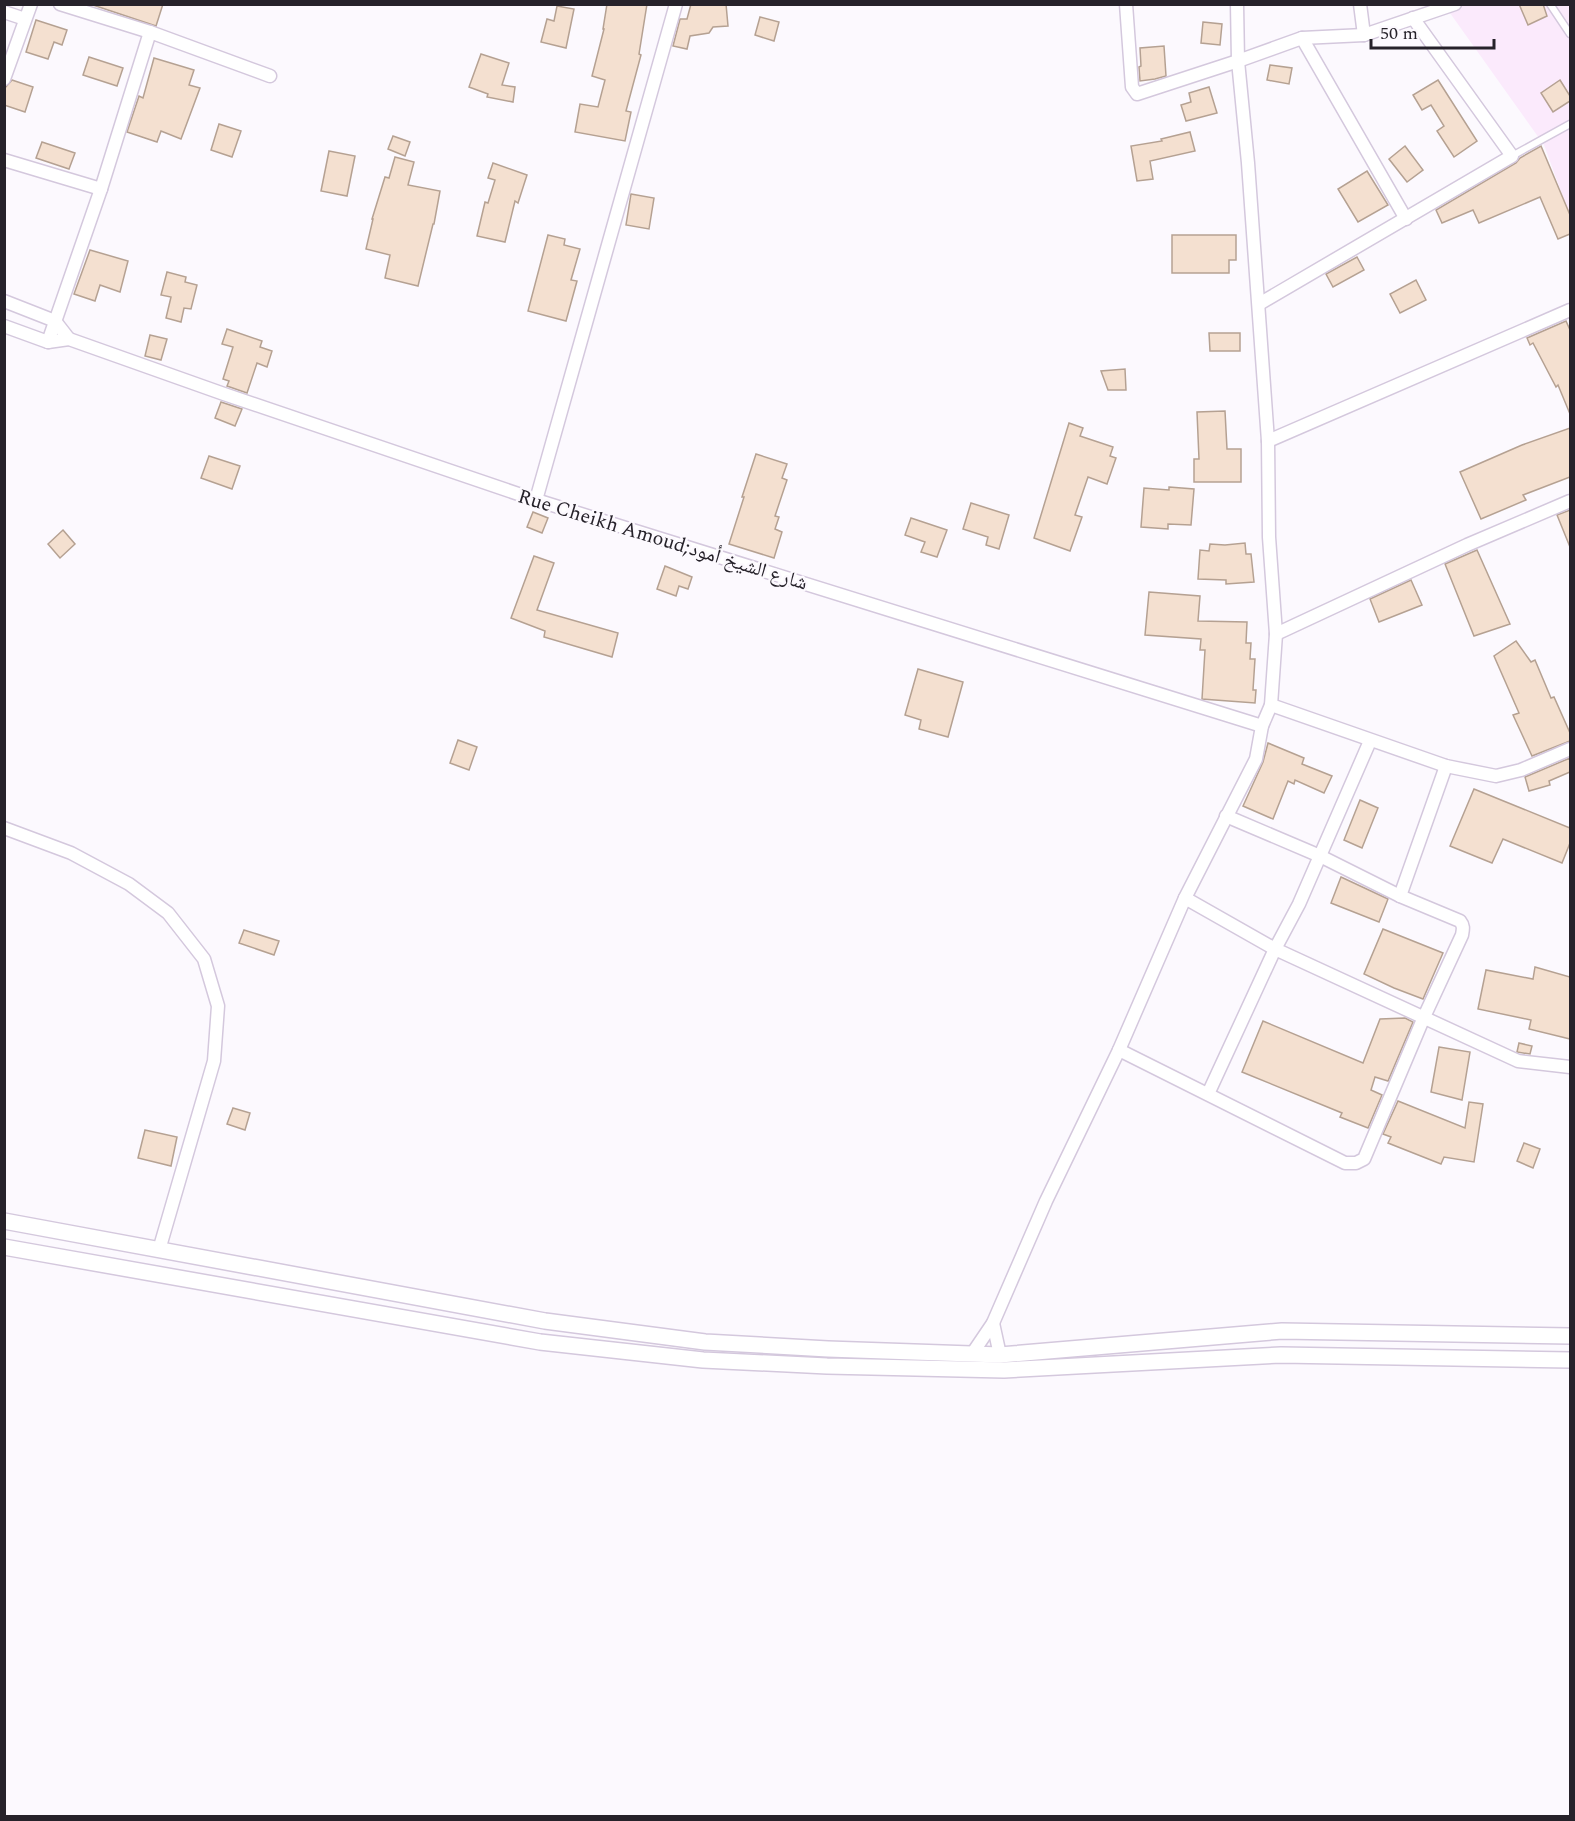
<svg xmlns="http://www.w3.org/2000/svg" width="1575" height="1821" viewBox="0 0 1575 1821" font-family="Spectral,'Noto Naskh Arabic',serif">
<style>
.industrial{fill:#fbeafc}
.building{fill:#f4e0d0;stroke:#b5a192;stroke-width:1.5}
.lines{fill:none;stroke-linecap:round;stroke-linejoin:round}
.service-casing{stroke:#d4c8dd;stroke-width:9}
.minor-casing{stroke:#d4c8dd;stroke-width:15}
.tertiary-casing{stroke:#d4c8dd;stroke-width:18}
.service{stroke:#fff;stroke-width:6}
.minor{stroke:#fff;stroke-width:12}
.tertiary{stroke:#fff;stroke-width:15}
.labels{text-anchor:middle;stroke-width:5;stroke-linejoin:round;paint-order:stroke}
.street-label{font-size:20px;fill:#26222a;stroke:#fcf9fe}
</style>
<rect width="100%" height="100%" fill="#fcf9fe"/>
<!-- industrial -->
<polygon class="industrial" points="1452,4 1570,5 1570,216 1544,145 1445,6"/>
<!-- building -->
<g class="building">
<polygon points="90,4 163,4 156,26"/>
<polygon points="607,4 647,4 639,54 641,55 626,111 631,112 625,141 575,132 580,104 598,107 605,80 592,76 604,29 603,29"/>
<polygon points="691,4 726,4 728,26 713,27 709,33 690,36 687,49 673,46 680,19 687,19"/>
<polygon points="1519,4 1543,4 1547,16 1528,25"/>
<polygon points="557,6 574,9 566,48 541,42 547,19 554,21"/>
<polygon points="760,17 779,22 774,41 755,35"/>
<polygon points="36,20 67,30 62,45 54,42 48,59 26,52"/>
<polygon points="1203,22 1222,24 1220,45 1201,43"/>
<polygon points="1164,46 1166,76 1155,79 1140,81 1139,67 1141,66 1140,48"/>
<polygon points="481,54 509,63 502,85 515,87 513,102 487,97 488,94 469,87"/>
<polygon points="89,57 123,68 117,86 83,75"/>
<polygon points="154,58 194,70 189,85 200,88 181,139 161,131 157,142 127,132 139,96 143,98"/>
<polygon points="1270,65 1292,68 1289,84 1267,80"/>
<polygon points="12,80 33,87 25,112 4,105 4,89"/>
<polygon points="1438,80 1477,141 1454,157 1437,131 1444,126 1431,105 1422,110 1413,95"/>
<polygon points="1560,80 1570,96 1570,101 1553,112 1541,93"/>
<polygon points="1209,87 1217,113 1186,121 1181,105 1191,102 1189,93"/>
<polygon points="219,124 241,131 232,157 211,150"/>
<polygon points="1190,132 1195,151 1150,161 1153,179 1137,181 1131,146 1162,141 1161,139"/>
<polygon points="393,136 410,142 405,156 388,149"/>
<polygon points="42,142 75,153 69,169 36,158"/>
<polygon points="1405,146 1423,170 1407,182 1389,159"/>
<polygon points="1541,146 1570,215 1570,234 1558,239 1540,197 1479,223 1473,210 1442,223 1436,210 1516,163 1520,158"/>
<polygon points="329,151 355,156 347,196 321,191"/>
<polygon points="395,157 414,162 408,185 440,191 434,224 433,224 418,286 385,278 390,255 366,249 373,219 372,219 385,177 389,178"/>
<polygon points="493,163 527,175 518,203 515,201 505,242 477,236 485,202 488,203 495,180 488,178"/>
<polygon points="1367,171 1388,205 1358,222 1338,189"/>
<polygon points="631,194 654,198 649,229 626,225"/>
<polygon points="548,235 565,239 564,245 580,249 571,280 577,281 566,321 528,311"/>
<polygon points="1172,235 1236,235 1236,260 1229,260 1229,273 1172,273"/>
<polygon points="90,250 128,261 120,292 100,285 95,301 74,294"/>
<polygon points="1357,257 1364,270 1333,287 1326,274"/>
<polygon points="167,272 186,277 185,282 197,285 191,309 184,308 181,322 166,318 171,297 161,295"/>
<polygon points="1416,280 1426,300 1400,313 1390,294"/>
<polygon points="1566,321 1570,330 1570,414 1558,385 1556,387 1533,343 1530,345 1527,338"/>
<polygon points="227,329 262,341 260,347 272,351 267,367 257,363 247,393 227,386 229,381 223,379 233,347 222,344"/>
<polygon points="1209,333 1240,333 1240,351 1210,351"/>
<polygon points="150,335 167,339 161,360 145,356"/>
<polygon points="1125,369 1126,390 1108,390 1101,371"/>
<polygon points="221,402 242,409 235,426 215,418"/>
<polygon points="1225,411 1227,449 1241,449 1241,482 1194,482 1194,459 1199,459 1197,412"/>
<polygon points="1069,423 1083,428 1080,436 1113,447 1110,456 1116,458 1107,484 1088,477 1075,515 1082,517 1070,551 1034,538"/>
<polygon points="1570,428 1570,477 1523,495 1526,500 1481,519 1460,472 1522,445"/>
<polygon points="756,454 787,464 782,478 787,480 775,516 779,517 775,529 782,532 774,558 729,544 744,497 742,497"/>
<polygon points="209,456 240,466 232,489 201,478"/>
<polygon points="1169,487 1194,489 1191,525 1168,524 1168,529 1141,527 1144,488 1169,490"/>
<polygon points="971,503 1009,515 999,549 986,545 988,537 963,529"/>
<polygon points="1570,510 1570,547 1557,515"/>
<polygon points="533,512 548,518 542,533 527,527"/>
<polygon points="911,518 947,530 937,557 921,552 925,542 905,535"/>
<polygon points="63,530 75,544 60,558 48,544"/>
<polygon points="1245,543 1246,554 1251,554 1254,582 1226,584 1226,580 1198,579 1200,550 1209,551 1210,544 1225,545"/>
<polygon points="1477,550 1510,624 1474,636 1445,564"/>
<polygon points="534,556 554,563 537,610 618,633 612,657 544,637 545,631 511,618"/>
<polygon points="665,566 692,577 688,589 679,586 676,596 657,589"/>
<polygon points="1411,580 1422,605 1379,622 1370,599"/>
<polygon points="1149,592 1200,596 1198,621 1247,622 1246,643 1251,643 1250,659 1255,659 1253,690 1256,690 1255,703 1202,699 1205,650 1200,650 1201,639 1145,635"/>
<polygon points="1516,641 1531,662 1535,660 1551,698 1554,697 1570,733 1570,741 1532,756 1513,715 1519,713 1494,656"/>
<polygon points="918,669 963,682 948,737 919,729 921,720 905,715"/>
<polygon points="458,740 477,747 469,770 450,763"/>
<polygon points="1268,743 1304,758 1302,764 1332,776 1324,793 1295,780 1294,784 1288,781 1273,819 1243,806 1263,762"/>
<polygon points="1570,758 1570,772 1549,781 1550,785 1529,791 1525,777"/>
<polygon points="1474,789 1570,828 1570,843 1562,863 1503,839 1492,863 1450,846"/>
<polygon points="1360,800 1378,808 1362,848 1344,840"/>
<polygon points="1341,877 1388,899 1379,922 1331,903"/>
<polygon points="1383,929 1443,953 1423,999 1394,988 1364,974"/>
<polygon points="244,930 279,941 274,955 239,943"/>
<polygon points="1535,967 1570,977 1570,1039 1529,1029 1531,1020 1478,1009 1486,970 1533,979"/>
<polygon points="1405,1018 1413,1022 1388,1081 1375,1077 1371,1090 1382,1095 1368,1128 1340,1117 1342,1113 1242,1072 1263,1021 1363,1063 1380,1019"/>
<polygon points="1519,1043 1532,1046 1530,1054 1517,1052"/>
<polygon points="1439,1047 1470,1052 1462,1100 1431,1092"/>
<polygon points="1398,1101 1465,1128 1469,1102 1483,1104 1474,1162 1444,1157 1441,1164 1388,1143 1391,1137 1383,1134"/>
<polygon points="233,1108 250,1113 245,1130 227,1124"/>
<polygon points="145,1130 177,1137 171,1166 138,1158"/>
<polygon points="1524,1143 1540,1149 1533,1168 1517,1161"/>
</g>
<g class="lines">
<!-- service casing -->
<g class="service-casing">
<g id="service">
<polyline points="1550,4 1570,34"/>
<polyline points="1512,156 1570,124"/>
</g>
</g>
<!-- minor casing -->
<g class="minor-casing">
<g id="minor">
<polyline points="60,4 150,32 270,76"/>
<polyline points="1126,4 1132,87 1137,94 1238,61 1302,38 1364,35 1455,4"/>
<polyline points="1360,4 1364,35"/>
<polyline points="4,12 25,19"/>
<polyline points="1302,38 1406,219"/>
<polyline points="4,79 31,4"/>
<polyline points="4,160 101,189"/>
<polyline points="4,301 55,321 69,339"/>
<polyline points="1259,304 1512,156 1413,18"/>
<polyline points="4,326 48,342 69,339 224,394 536,500 1262,726"/>
<polyline points="48,342 101,189 150,32"/>
<polyline points="1268,441 1570,310"/>
<polyline points="536,500 676,4"/>
<polyline points="1276,634 1467,545 1570,501"/>
<polyline points="1271,705 1446,766 1496,776 1521,770 1570,749"/>
<polyline points="4,828 71,853 129,884 168,913 204,959 218,1006 214,1061 159,1250"/>
<polyline points="1400,896 1446,766"/>
<polyline points="1185,898 1275,949 1518,1061 1570,1067"/>
<path d="M 1119,1050 L 1345,1163 L 1356,1163 L 1364,1159 L 1424,1017 L 1462,935 C 1463,929 1464,926 1460,921 L 1400,896 L 1320,856 L 1226,816"/>
<polyline points="1208,1094 1275,949 1299,904 1370,741"/>
<polyline points="993,1323 1000,1355"/>
<polyline points="972,1354 993,1323 1046,1201 1119,1050 1185,898 1256,759 1262,726 1271,705 1276,634 1269,537 1268,441 1248,163 1238,61 1237,4"/>
</g>
</g>
<!-- tertiary casing -->
<g class="tertiary-casing">
<g id="tertiary">
<polyline points="4,1221 545,1321 705,1342 828,1349 1000,1355 1282,1331 1570,1336"/>
<polyline points="4,1247 540,1342 703,1360 827,1366 1004,1370 1281,1355 1570,1360"/>
</g>
</g>
<!-- service -->
<use href="#service" class="service"/>
<!-- minor -->
<use href="#minor" class="minor"/>
<!-- tertiary -->
<use href="#tertiary" class="tertiary"/>
</g>
<g class="labels">
<!-- street labels -->
<g class="street-label">
<text transform="translate(663 539) rotate(17)" y="7">Rue Cheikh Amoud;شارع الشيخ أمود</text>
</g>
</g>
<!-- border -->
<rect width="1575" height="1821" fill="none" stroke="#26222a" stroke-width="12"/>
<!-- scale -->
<path d="M1371 39v9h123v-9" fill="none" stroke="#26222a" stroke-width="3"/>
<text x="1380" y="39" font-size="18" fill="#26222a" stroke="#fcf9fe" stroke-width="4.5" paint-order="stroke">50 m</text>
</svg>
